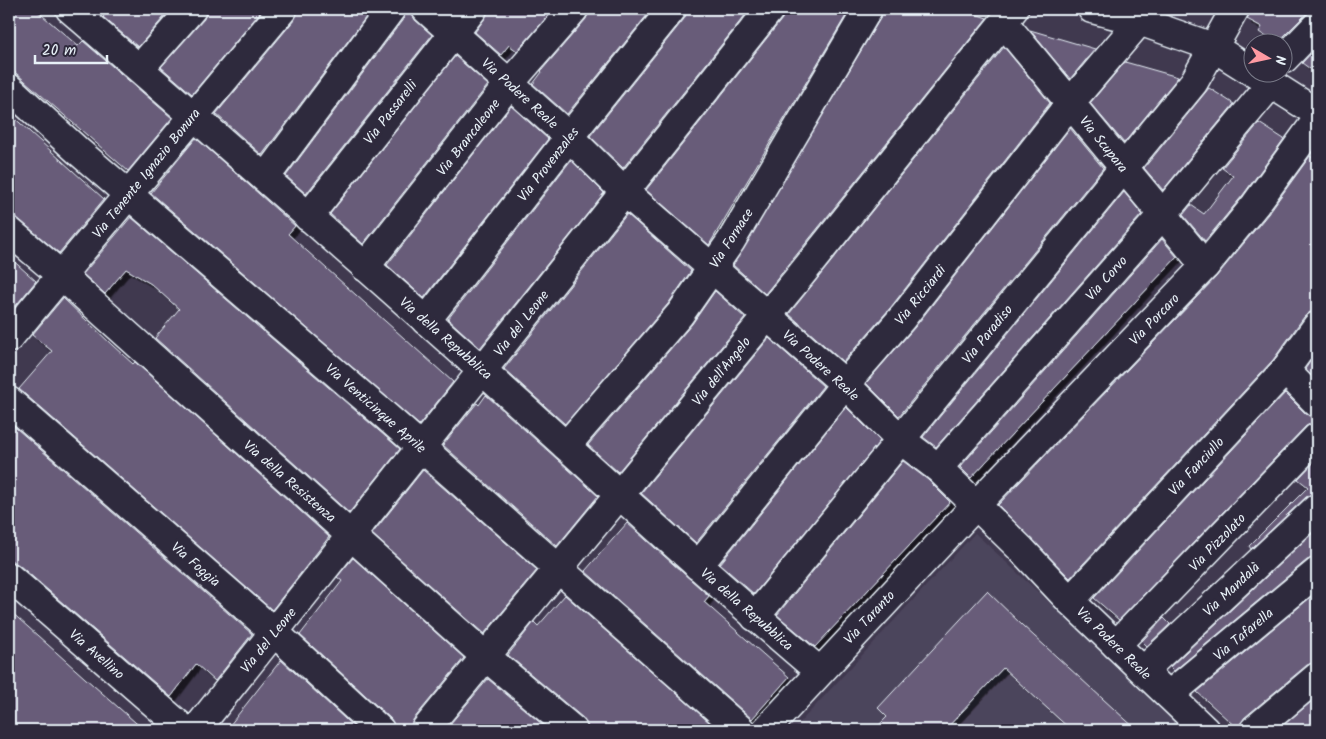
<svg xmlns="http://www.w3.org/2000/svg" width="1326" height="739" viewBox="0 0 1326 739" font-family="Kalam,sans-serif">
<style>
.built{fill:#4c445c}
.building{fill:#685c79;stroke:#e8f1f8;filter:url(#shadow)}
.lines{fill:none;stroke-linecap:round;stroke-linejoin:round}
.minor-casing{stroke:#e8f1f8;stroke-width:31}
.minor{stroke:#2f2a3d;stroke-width:28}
.labels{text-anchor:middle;stroke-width:5;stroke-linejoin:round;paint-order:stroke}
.street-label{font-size:14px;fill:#e8f1f8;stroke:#2f2a3d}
</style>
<defs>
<filter id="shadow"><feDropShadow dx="4.5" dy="4.5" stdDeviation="0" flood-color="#0009"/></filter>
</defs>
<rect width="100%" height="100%" fill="#40394f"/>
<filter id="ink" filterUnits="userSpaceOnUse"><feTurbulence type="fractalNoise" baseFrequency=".02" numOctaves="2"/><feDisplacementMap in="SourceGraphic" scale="10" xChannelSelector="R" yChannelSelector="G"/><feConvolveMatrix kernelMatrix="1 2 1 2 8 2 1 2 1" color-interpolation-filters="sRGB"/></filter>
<g filter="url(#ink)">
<!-- built -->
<polygon class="built" points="975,533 1185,730 793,730"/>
<!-- building -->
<g class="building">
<polygon points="9,9 35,9 78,46 83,41 172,118 128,171 9,67"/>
<polygon points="111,9 171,9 138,47 103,17"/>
<polygon points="207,9 263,9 192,94 161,67 204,19"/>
<polygon points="298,9 372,9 262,155 216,114 295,19"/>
<polygon points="406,9 411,9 415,20 432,35 306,194 286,176 404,18"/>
<polygon points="488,9 554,9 517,51 509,45 501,55 475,32 485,18"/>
<polygon points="589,9 652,9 567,114 533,84 542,72 541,71 586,19"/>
<polygon points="687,9 750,9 623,168 590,136 684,19"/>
<polygon points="785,9 850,9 709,245 646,190 782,19"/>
<polygon points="884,9 961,9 987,18 765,294 733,265 881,17"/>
<polygon points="1251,9 1317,9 1317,10 1306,14 1278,42 1274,42 1259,32 1262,27 1247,19"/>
<polygon points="1030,30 1095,49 1070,79"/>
<polygon points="1004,47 1050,103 891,307 843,362 789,314"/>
<polygon points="1317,47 1317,74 1302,63"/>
<polygon points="455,56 488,85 363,244 330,214"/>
<polygon points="1125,62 1178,77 1124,143 1090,103"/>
<polygon points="1209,88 1234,104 1163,190 1144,168"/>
<polygon points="511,106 548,139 424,298 387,265"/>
<polygon points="9,113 104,199 59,253 9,211"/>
<polygon points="1259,123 1284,139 1243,195 1205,241 1183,215 1191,205 1204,214 1233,176 1222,168"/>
<polygon points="1070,128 1103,168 899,416 866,383 915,327"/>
<polygon points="196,138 295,226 288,234 453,382 419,425 151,193"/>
<polygon points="1310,156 1317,161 1317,311 1310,312 1304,317 1273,360 1070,578 998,505 1216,277 1268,214"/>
<polygon points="571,160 604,193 480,348 448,319"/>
<polygon points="1124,192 1142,214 936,447 923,437"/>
<polygon points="627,214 691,271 668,304 565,424 504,369"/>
<polygon points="131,217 400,449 349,513 155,338 179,309 151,284 126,269 105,294 83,274"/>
<polygon points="1162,239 1177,257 971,478 960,467"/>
<polygon points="9,257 36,281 9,314"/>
<polygon points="715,291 745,318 618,472 588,445 692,324"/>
<polygon points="63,298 112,345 133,364 135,362 329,537 272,610 19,389 52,351 32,335"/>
<polygon points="769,338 823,386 696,543 641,493"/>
<polygon points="1317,352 1317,381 1305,369"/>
<polygon points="1285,393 1306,414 1317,418 1317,422 1306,426 1119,620 1094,598"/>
<polygon points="486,395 598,496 557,546 443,445 477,403 479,405"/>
<polygon points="846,407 880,441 754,594 720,564"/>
<polygon points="9,422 252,634 215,681 196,664 171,697 19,565 9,559"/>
<polygon points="1317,459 1317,493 1306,497 1251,549 1249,546 1308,487 1298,479"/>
<polygon points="903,461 928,480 950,502 815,647 777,615"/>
<polygon points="423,470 537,570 484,634 372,534"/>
<polygon points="627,523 709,596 704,602 789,677 752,719 585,571"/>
<polygon points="1317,529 1317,557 1307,560 1174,671 1170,667"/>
<polygon points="353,558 464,658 413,720 410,730 395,730 391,719 300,635 342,581 337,577"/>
<polygon points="987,591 1023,626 1137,730 1071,730 1003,668 945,730 874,730 887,717 878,708"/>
<polygon points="1317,592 1317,662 1307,665 1244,718 1239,730 1197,692"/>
<polygon points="565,595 718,730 588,730 583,718 508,655 534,622 538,626"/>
<polygon points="9,610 85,678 144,730 9,730"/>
<polygon points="1164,618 1170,624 1147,646 1142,641"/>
<polygon points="281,660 357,730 226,730"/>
<polygon points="488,679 549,730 445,730"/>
<polygon points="1317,697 1317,730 1278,730"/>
</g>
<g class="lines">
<!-- minor casing -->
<g class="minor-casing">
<g id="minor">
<path d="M 70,9 C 209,129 348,250 485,373 C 597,473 705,575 819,671"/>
<polyline points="426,9 569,137 625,192 845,384 901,440 938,468 1021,549 1070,601 1205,730"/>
<polyline points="1092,9 1139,21 1213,47 1317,113"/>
<polyline points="1004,23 1205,266"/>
<polyline points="1284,59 1317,25"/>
<polyline points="140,68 192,9"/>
<polyline points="9,88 78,151 387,417 741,730"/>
<polyline points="265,178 391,9"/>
<polyline points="308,217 473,9"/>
<polyline points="9,231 61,275 485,656 573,730"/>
<polyline points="365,267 509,84 574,9"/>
<polyline points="426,321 569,137 672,9"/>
<polyline points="9,338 283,9"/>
<polyline points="1285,370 1317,403"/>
<polyline points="9,401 274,632 380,730"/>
<polyline points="566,446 680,314 731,241 868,9"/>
<polyline points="938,468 1163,214 1271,84"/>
<polyline points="698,566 845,384 903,317 1070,103 1150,9"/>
<polyline points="9,577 185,730"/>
<polyline points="1070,601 1285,370 1317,326"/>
<polyline points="755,617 1194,82 1235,9"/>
<polyline points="1116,645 1317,437"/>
<polyline points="1144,670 1317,508"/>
<polyline points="1169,695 1317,572"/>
<polyline points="196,730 770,9"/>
<polyline points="425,730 800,276 1014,9"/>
<polyline points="766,730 975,506 1205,266 1255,205 1317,120"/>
<polyline points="1254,730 1317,677"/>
</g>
</g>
<!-- minor -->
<use href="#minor" class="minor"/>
</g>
</g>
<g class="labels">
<!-- street labels -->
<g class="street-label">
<text transform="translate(520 93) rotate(42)" y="5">Via Podere Reale</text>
<text transform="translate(390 112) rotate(-52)" y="5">Via Passarelli</text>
<text transform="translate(468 137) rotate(-52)" y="5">Via Brancaleone</text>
<text transform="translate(1104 144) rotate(51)" y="5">Via Scupara</text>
<text transform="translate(548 164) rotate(-52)" y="5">Via Provenzales</text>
<text transform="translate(146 173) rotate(-51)" y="5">Via Tenente Ignazio Bonura</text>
<text transform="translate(731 238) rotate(-57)" y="5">Via Fornace</text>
<text transform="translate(1106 278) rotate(-48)" y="5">Via Corvo</text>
<text transform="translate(920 295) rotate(-51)" y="5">Via Ricciardi</text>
<text transform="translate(1154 319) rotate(-46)" y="5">Via Porcaro</text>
<text transform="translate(521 323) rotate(-52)" y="5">Via del Leone</text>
<text transform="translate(987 334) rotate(-51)" y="5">Via Paradiso</text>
<text transform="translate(446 338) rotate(41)" y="5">Via della Repubblica</text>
<text transform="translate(821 365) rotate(42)" y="5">Via Podere Reale</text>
<text transform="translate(721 371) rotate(-51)" y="5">Via dell'Angelo</text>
<text transform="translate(376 408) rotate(41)" y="5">Via Venticinque Aprile</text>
<text transform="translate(1196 466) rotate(-47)" y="5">Via Fanciullo</text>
<text transform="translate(290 481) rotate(41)" y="5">Via della Resistenza</text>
<text transform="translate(1217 542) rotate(-46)" y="5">Via Pizzolato</text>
<text transform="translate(196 564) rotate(41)" y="5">Via Foggia</text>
<text transform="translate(1231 589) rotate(-43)" y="5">Via Mandalà</text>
<text transform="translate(747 609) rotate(41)" y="5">Via della Repubblica</text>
<text transform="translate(869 617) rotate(-47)" y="5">Via Taranto</text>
<text transform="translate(1243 634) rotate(-40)" y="5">Via Tafarella</text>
<text transform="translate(268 640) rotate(-51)" y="5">Via del Leone</text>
<text transform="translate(1114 643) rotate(44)" y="5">Via Podere Reale</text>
<text transform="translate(97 654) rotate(41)" y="5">Via Avellino</text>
</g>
</g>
<!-- margin -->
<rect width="1326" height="739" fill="none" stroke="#2f2a3d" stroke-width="30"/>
<rect x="15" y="15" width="1296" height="709" fill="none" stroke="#e8f1f8" stroke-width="2" filter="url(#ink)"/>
<!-- north arrow -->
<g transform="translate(1268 58) rotate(99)"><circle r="24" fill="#2f2a3d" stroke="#797a88"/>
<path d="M0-4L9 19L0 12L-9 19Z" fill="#ff9aa2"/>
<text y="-8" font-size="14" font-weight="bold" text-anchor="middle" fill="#e8f1f8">N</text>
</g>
<!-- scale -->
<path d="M35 55v8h72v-8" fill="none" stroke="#e8f1f8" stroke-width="2.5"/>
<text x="42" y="55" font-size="15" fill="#e8f1f8" stroke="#2f2a3d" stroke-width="4" paint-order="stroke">20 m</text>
</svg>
